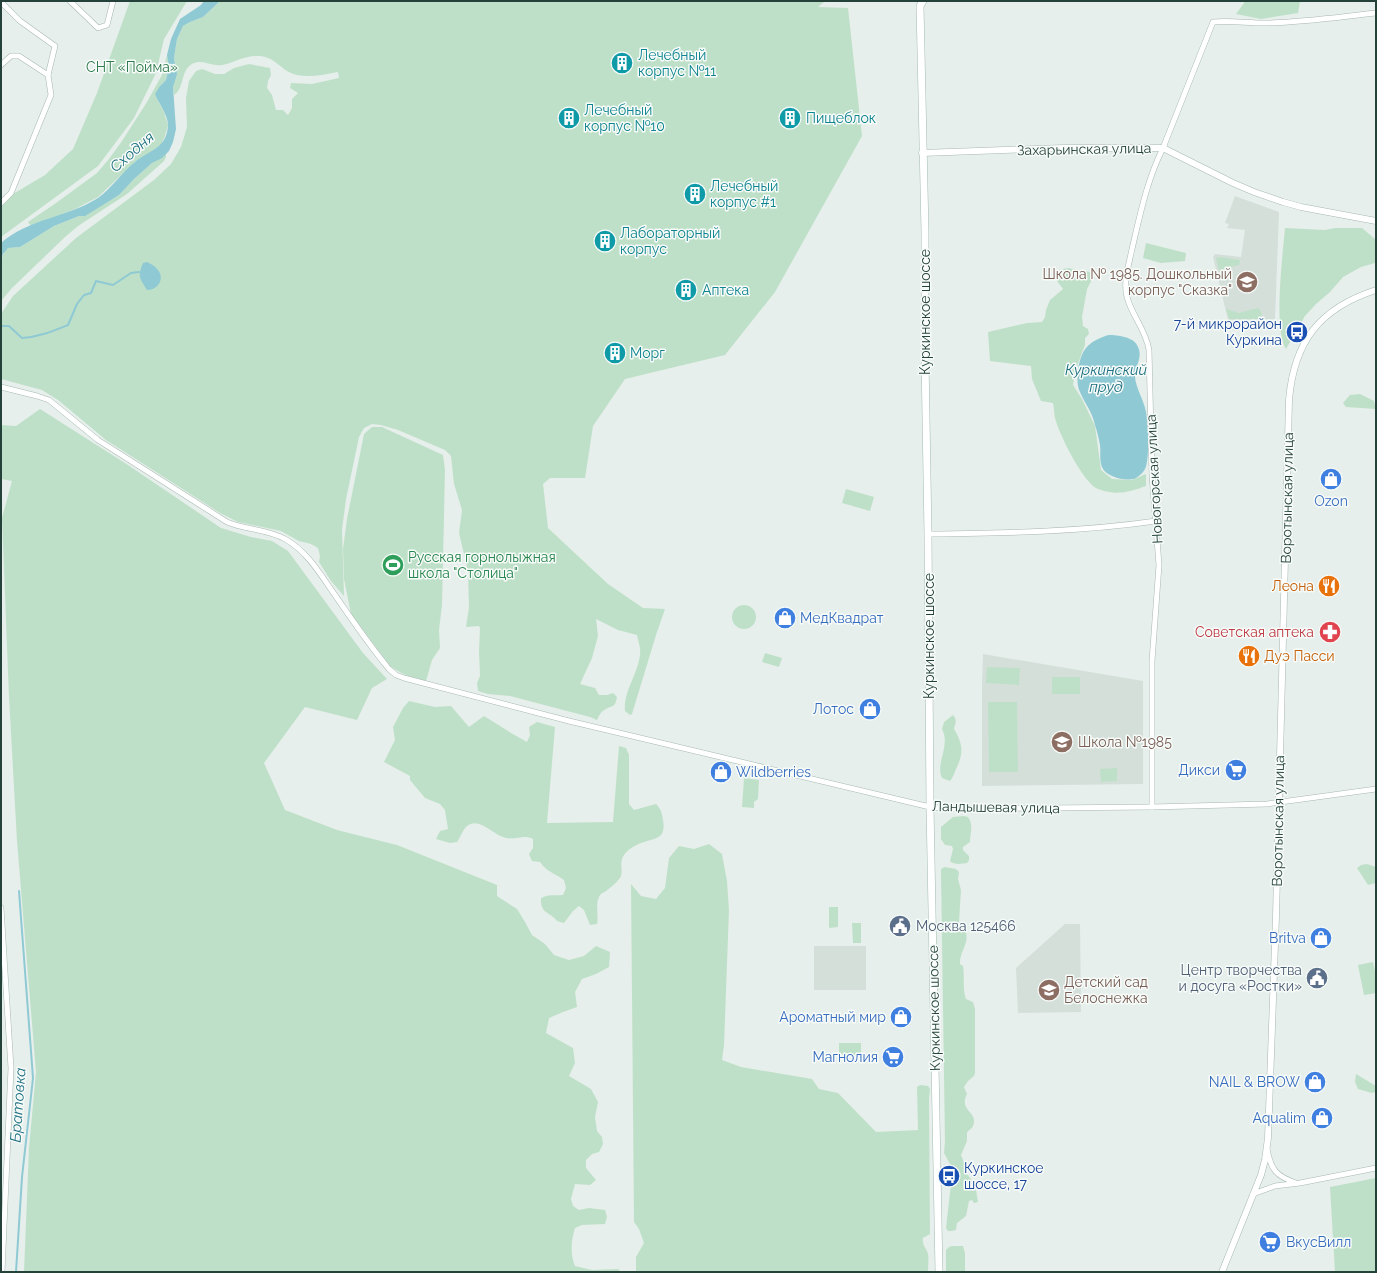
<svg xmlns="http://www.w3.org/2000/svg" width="1377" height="1273" viewBox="0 0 1377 1273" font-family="Raleway,sans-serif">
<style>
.built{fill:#d4dfda}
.green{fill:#bfe0c8}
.water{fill:#8ec9d4}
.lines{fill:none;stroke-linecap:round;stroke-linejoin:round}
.stream{stroke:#8ec9d4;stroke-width:2}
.minor-casing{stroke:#a8b8b2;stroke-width:6}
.tertiary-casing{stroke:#a8b8b2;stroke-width:7}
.secondary-casing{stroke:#a4bbb3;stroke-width:8}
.minor{stroke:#fff;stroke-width:5}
.tertiary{stroke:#fff;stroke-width:6}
.secondary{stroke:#fff;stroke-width:7}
.labels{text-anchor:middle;stroke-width:3;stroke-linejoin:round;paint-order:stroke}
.culture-label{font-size:14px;fill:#0d838f;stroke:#f7fbf9;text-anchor:start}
.park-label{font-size:14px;fill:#2d7a4b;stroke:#f7fbf9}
.street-label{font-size:14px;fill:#24423a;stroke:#f7fbf9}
.education-label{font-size:14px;fill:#785e54;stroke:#f7fbf9;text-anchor:start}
.transit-label{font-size:14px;fill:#164399;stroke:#f7fbf9;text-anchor:end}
.shop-label{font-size:14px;fill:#366cbe;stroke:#f7fbf9;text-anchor:end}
.leisure-label{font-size:14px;fill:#27864d;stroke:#f7fbf9;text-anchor:start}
.food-label{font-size:14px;fill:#c56008;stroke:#f7fbf9;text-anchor:end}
.health-label{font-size:14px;fill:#be3a42;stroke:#f7fbf9;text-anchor:end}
.service-label{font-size:14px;fill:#4e5e75;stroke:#f7fbf9;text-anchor:start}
.water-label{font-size:15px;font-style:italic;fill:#1c6f80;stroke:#f7fbf9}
</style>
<rect width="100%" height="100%" fill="#e6efeb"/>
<!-- built -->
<g class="built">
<polygon points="1235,196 1279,212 1275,319 1228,320 1213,257 1215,254 1241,257 1245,230 1227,228 1229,224 1225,223"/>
<polygon points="983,654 1143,681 1143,784 982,786 982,683"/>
<polygon points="1065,924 1080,924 1081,1012 1018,1013 1016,968"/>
<rect x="814" y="946" width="52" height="44"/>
</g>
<!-- green -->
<g class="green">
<polygon points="130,1 187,1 164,39 156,73 134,118 98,166 1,237 1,207 13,194 45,175 73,149 97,93"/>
<path d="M 220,1 L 825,1 L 818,7 L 848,8 L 862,136 L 775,292 L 725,355 L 625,379 L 593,426 L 585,478 L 550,478 L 543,484 L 548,528 L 608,584 L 643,608 L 665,609 L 656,635 L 632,714 L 630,715 L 625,711 C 623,689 642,669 640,648 C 639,644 638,639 637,635 L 618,630 L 596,619 L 598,636 L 592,658 L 580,684 L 595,688 L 599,695 L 607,695 L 613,693 L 617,697 C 615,708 613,705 606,709 C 601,711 599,716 597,720 L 590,717 L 510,696 L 488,694 L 478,691 L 477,683 L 480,676 L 479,651 L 480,628 L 479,626 L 466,627 L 469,607 L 468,571 L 459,533 L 462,510 L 454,484 L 451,456 L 445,450 L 398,430 L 381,425 L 372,424 L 364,428 L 359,437 L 346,499 L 342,530 L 344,596 L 331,581 L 319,562 L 320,556 L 318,548 L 311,544 L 299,541 L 281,531 L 238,522 L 220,513 L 106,440 L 58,400 L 42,390 L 1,379 L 1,314 L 13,296 L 76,238 L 154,180 L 171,164 L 181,147 L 187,127 L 186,98 L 189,81 L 196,71 L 202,69 L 215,74 L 224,74 L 234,68 L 249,64 L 270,68 L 271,75 L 268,81 L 267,88 L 272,95 L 276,110 L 283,110 L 288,115 L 292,108 L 292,99 L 298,93 L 290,88 L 291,83 L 312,84 L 339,78 L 338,72 C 322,75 302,80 287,71 C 278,65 272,57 260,56 C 244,55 237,62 222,65 C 212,67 202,58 192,64 C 180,71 185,88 174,95 L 173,87 L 177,70 L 174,58 L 177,39 L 183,26 L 190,22 L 203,17 Z"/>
<polygon points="1244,1 1300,1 1298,13 1261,19 1236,14 1244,3"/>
<polygon points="167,55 169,67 166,80 160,86 158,101 164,112 168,125 165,136 160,147 136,161 98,197 75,209 31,226 28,222 56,203 97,173 109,159 122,141 147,102 162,75"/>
<polygon points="166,153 166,157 164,161 127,194 78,226 65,237 12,288 1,301 1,261 5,250 8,248 20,247 54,226 79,216 85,215 105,203 119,195 134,179 152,163"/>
<path d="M 1285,228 L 1325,230 L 1335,228 L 1362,228 L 1376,240 L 1375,263 L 1361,267 L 1343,277 L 1330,292 L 1316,304 L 1305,316 L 1286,349 C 1273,330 1283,253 1285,228 Z"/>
<polygon points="1146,243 1186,253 1185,261 1161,263 1143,258"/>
<polygon points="1220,257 1240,260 1239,265 1219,270 1216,258"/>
<path d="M 1068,268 L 1090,272 L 1093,278 L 1087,289 L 1082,317 L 1083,326 L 1088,329 L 1089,334 L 1085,338 L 1085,345 L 1076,369 L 1073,385 L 1082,399 L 1095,426 L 1101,470 L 1112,479 L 1132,480 L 1146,474 L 1146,486 C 1129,492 1117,496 1098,489 C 1083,483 1059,434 1055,418 C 1054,413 1054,408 1053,403 L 1041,401 L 1032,379 L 1031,366 L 990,361 L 988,332 L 1027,323 L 1042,322 L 1045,317 L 1046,310 L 1050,300 L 1063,289 L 1057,281 L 1059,270 Z"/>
<polygon points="1258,308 1260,310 1262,314 1260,318 1258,319 1229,319 1226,309 1239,313"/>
<polygon points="1360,394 1374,401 1376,409 1346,407 1343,403 1350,395"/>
<path d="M 40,409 L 128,465 L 221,528 L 251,537 L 272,541 L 288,551 L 363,653 L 387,679 L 372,688 L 357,720 L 305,707 L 264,763 L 285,810 L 337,830 L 397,845 L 497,885 L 497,896 L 517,909 L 525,922 L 532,935 L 545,944 L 554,955 L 569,960 L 584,956 L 596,946 L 610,952 L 609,967 L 596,974 L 582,979 L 575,992 L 577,1007 L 563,1012 L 549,1018 L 546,1033 L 573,1048 L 575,1063 L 569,1076 L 591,1089 L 598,1102 L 595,1117 L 597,1131 L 602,1137 L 603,1144 L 599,1152 L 592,1154 L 586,1160 L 586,1168 L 596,1180 L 590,1185 L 575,1184 L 571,1199 L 573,1206 L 579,1210 L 589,1208 L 605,1210 L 607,1217 L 605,1224 L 582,1225 L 575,1228 C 571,1241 570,1254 575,1266 L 592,1270 L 618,1269 L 621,1272 L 24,1272 L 29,1148 L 36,1072 L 17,841 L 9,697 L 2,518 L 12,481 L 1,479 L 1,425 L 16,426 Z"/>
<path d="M 372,427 L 382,427 L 443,455 L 445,470 L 442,605 L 439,630 L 440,648 L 432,660 L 426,681 C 412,678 401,674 390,666 L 351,614 L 344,579 L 343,549 L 347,519 L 364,434 Z"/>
<polygon points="846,489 874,497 870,511 842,503"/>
<circle cx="744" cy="617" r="12"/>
<polygon points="765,653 782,658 779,667 762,662"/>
<polygon points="987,667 1020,668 1019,685 986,683"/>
<rect x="1052" y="677" width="28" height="17"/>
<path d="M 409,701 L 435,707 L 451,706 L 469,727 L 484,716 L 511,733 L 527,742 L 530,735 L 529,727 L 537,722 L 555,727 L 547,823 L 613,822 L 619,746 L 626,748 L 629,755 L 629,804 L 634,810 L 656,804 C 661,809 662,813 663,820 C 666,838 657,838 644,842 C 637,844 628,849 624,855 C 619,862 623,869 621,876 C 619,881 610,888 606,891 C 603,893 601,893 599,897 C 595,905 599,915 597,924 L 590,925 L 584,910 L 579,906 L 573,911 L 564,923 L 557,921 C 549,911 540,914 541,898 C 549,894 555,896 563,895 L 566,888 L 564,880 C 555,873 548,873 540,862 L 532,861 L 529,854 L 533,848 L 533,839 C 523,834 517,840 506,838 C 493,836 478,814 465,828 C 462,832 460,838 457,842 L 450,843 L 436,839 L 440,831 L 448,829 L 445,810 L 440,804 L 425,798 L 410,780 L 410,776 L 384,762 L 395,740 L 393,727 L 403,708 Z"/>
<polygon points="988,702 1017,702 1018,772 989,772"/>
<path d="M 953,715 C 958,721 955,723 954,729 C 963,744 964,753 956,769 C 954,774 953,777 950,781 L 942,778 C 935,763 951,746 942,729 L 944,722 Z"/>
<polygon points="1117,768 1117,781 1101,782 1100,769"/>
<polygon points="744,778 759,780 758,799 754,802 754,808 742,807"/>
<path d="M 964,816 L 968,817 C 974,825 970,833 970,842 L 963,847 L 963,850 L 969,856 L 969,860 L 967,863 C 961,864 954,865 950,861 L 953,849 L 952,846 L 945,845 L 941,839 L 941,827 L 953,817 Z"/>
<path d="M 709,844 L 722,854 L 727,881 L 729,910 L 724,1045 L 722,1060 L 741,1067 L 812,1079 L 819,1089 L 838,1093 L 876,1132 L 918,1130 L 917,1087 L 920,1085 L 928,1086 L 930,1089 L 929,1098 L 930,1234 L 923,1238 C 922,1247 927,1248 928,1254 C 929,1260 928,1266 928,1272 L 636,1272 L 636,1257 L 644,1243 L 639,1229 L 634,1222 L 631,884 L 641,896 L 656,899 L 665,888 L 669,858 L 679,846 L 694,849 Z"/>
<polygon points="1367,864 1376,867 1376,883 1368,885 1357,868 1361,865"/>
<path d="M 945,867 L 956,869 L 959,872 L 958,879 L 961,890 L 959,922 C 960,927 964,928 966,933 C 969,944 959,953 960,964 L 963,966 C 965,977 962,988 966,999 L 973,1002 L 975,1009 L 975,1073 L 974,1076 L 968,1081 L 964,1087 L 967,1094 C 958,1111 979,1112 973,1126 C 972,1129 968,1130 967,1133 L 967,1141 L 961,1155 L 965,1165 L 966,1173 L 975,1184 L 978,1202 L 974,1203 L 972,1200 L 969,1201 L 966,1216 L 957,1223 L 956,1230 L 952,1231 L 948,1231 L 946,1228 L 952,1175 L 950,1164 L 944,1153 L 945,1141 L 941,873 L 941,869 Z"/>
<polygon points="829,907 838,907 838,927 829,928"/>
<polygon points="852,923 861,923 861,943 853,943"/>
<polygon points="1373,962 1376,976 1376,993 1364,995 1358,965"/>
<rect x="839" y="1043" width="22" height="12"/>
<polygon points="1356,1074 1376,1086 1376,1092 1372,1093 1358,1089 1355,1082"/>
<polygon points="1376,1178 1376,1272 1335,1272 1330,1187"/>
<polygon points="952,1246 963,1246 965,1253 965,1272 946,1272 946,1250 949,1247"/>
</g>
<!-- water -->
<g class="water">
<path d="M 204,1 L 220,1 L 203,17 L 190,22 L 183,26 L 177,39 L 174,58 L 177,74 L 173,87 L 176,129 L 173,142 L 169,151 L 162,158 L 152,163 L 134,179 L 119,195 L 85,216 L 79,216 L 54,226 L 20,247 L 8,248 L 3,254 L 1,261 L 1,243 C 28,219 68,217 98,198 C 111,189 122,172 135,162 C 149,150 167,149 168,125 C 168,115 159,104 155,94 L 160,86 L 166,80 L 169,67 L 167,55 L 171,39 L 180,19 L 201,5 Z"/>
<path d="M 147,262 C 151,264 155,266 158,270 C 165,279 158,290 147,290 C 140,278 137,277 143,263 Z"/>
<path d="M 1109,335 C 1117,335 1133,337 1137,345 C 1144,357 1135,365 1135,377 C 1136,389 1144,400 1146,412 C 1148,423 1150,460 1145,469 C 1143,473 1138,477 1134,479 C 1124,481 1106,477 1102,467 C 1099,460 1101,452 1100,445 C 1099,439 1097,431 1095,425 C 1092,411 1085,404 1080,392 C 1075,381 1078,358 1086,348 C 1092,341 1101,337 1109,335 Z"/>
</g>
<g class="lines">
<!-- stream -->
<g class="stream">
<path d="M 1,326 L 9,326 L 22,338 C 39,337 53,331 68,325 L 77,304 L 84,295 L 91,293 L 96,281 L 113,285 L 131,273 L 139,272"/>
<polyline points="16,1272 22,1177 33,1078 19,891"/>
</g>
<!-- minor casing -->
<g class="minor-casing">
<g id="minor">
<polyline points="70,1 98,28 107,25 113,1"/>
<polyline points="1,2 20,21 55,46 48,75"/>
<polyline points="1,65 11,56 19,56 48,75 51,95 11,193 1,203"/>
<path d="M 1,387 L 37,396 L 49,400 L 98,440 L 227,522 C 246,530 267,529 285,539 C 308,552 320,574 335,595 C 352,620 370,646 389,669 L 396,675 L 404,678 L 569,721 L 930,807 L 947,809 L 1152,807 L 1267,804 L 1376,789"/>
<path d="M 928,534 C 1005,533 1080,532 1156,521"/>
<path d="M 1152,807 L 1152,661 L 1159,565 L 1152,475 L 1149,350 C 1146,330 1132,316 1127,297 C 1123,282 1129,264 1132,249 C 1140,215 1147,180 1163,148 L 1213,22 C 1230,20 1246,23 1262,23 C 1300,23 1338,17 1376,13"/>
<polyline points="1,908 11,1068 2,1272"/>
<path d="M 1267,1149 C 1271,1170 1276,1176 1296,1183"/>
<polyline points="1253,1194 1275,1186 1300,1183 1376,1168"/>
</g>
</g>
<!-- tertiary casing -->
<g class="tertiary-casing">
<g id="tertiary">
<polyline points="922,153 1064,148 1163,148 1233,183 1254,192 1283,202 1301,207 1376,221"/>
<path d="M 1222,1272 L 1261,1175 L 1265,1160 L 1268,1138 L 1276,916 L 1289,400 C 1294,341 1320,308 1376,290"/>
</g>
</g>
<!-- secondary casing -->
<g class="secondary-casing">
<polyline id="secondary" points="923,1 920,6 925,232 925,358 928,534 930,807 939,1272"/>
</g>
<!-- minor -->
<use href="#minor" class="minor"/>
<!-- tertiary -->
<use href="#tertiary" class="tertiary"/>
<!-- secondary -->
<use href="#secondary" class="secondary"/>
</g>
<!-- icons -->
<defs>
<g id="building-disc" transform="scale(1.15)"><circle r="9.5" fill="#0f9aa8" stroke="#f7fbf9"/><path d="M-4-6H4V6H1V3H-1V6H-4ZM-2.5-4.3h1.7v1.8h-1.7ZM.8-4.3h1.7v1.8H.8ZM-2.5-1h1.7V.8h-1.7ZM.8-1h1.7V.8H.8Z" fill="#fff"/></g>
<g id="school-disc" transform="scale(1.15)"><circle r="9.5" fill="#8d6e63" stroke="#f7fbf9"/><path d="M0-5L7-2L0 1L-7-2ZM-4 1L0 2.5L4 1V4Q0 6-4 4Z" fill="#fff"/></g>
<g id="bus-disc" transform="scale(1.15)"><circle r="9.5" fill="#1a4fb4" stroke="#f7fbf9"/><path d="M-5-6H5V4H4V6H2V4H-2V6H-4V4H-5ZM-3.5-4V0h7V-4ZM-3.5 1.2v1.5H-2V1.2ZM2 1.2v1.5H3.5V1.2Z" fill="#fff"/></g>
<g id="shop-disc" transform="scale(1.15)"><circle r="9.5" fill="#3f7fe0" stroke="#f7fbf9"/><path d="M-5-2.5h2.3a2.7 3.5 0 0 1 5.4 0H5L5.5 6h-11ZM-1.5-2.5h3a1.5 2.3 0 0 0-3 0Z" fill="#fff"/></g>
<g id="stadium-disc" transform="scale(1.15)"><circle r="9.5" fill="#2e9e5b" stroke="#f7fbf9"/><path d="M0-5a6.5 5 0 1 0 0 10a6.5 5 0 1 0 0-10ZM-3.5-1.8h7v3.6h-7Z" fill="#fff"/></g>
<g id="restaurant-disc" transform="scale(1.15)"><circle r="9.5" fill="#e8710a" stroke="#f7fbf9"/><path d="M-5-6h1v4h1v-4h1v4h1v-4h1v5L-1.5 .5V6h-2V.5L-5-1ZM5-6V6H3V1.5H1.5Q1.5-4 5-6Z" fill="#fff"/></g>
<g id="pharmacy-disc" transform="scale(1.15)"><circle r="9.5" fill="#e0444e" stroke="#f7fbf9"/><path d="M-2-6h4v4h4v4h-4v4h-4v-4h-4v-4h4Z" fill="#fff"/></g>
<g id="supermarket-disc" transform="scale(1.15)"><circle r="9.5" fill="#3f7fe0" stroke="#f7fbf9"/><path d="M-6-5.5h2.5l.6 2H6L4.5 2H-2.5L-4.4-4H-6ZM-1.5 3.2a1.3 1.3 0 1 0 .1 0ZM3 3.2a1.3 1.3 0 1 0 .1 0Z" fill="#fff"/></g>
<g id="civic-disc" transform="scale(1.15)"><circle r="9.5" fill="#5c6f8a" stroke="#f7fbf9"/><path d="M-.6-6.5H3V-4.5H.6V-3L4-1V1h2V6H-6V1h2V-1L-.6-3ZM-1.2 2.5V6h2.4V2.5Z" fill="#fff"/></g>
</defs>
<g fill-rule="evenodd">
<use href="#building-disc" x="622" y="63"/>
<use href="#building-disc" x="569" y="118"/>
<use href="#building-disc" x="790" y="118"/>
<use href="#building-disc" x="695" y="194"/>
<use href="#building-disc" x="605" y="241"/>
<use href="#school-disc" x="1247" y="282"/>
<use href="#building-disc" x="686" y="290"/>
<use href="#bus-disc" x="1297" y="332"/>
<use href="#building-disc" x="615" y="353"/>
<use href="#shop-disc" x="1331" y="479"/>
<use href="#stadium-disc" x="393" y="565"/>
<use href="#restaurant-disc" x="1329" y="586"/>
<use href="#shop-disc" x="785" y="618"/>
<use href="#pharmacy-disc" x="1330" y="632"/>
<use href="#restaurant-disc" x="1249" y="656"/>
<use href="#shop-disc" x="870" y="709"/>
<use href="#school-disc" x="1062" y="742"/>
<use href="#supermarket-disc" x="1236" y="770"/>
<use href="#shop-disc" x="721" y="772"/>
<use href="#civic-disc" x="900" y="926"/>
<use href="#shop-disc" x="1321" y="938"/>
<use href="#civic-disc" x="1317" y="978"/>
<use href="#school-disc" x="1049" y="990"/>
<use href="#shop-disc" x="901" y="1017"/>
<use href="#supermarket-disc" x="893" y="1057"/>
<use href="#shop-disc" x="1315" y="1082"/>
<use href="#shop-disc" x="1322" y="1118"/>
<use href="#bus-disc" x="949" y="1176"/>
<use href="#supermarket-disc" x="1270" y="1242"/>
</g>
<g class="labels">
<!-- culture labels -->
<g class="culture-label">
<text x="638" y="60">Лечебный<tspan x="638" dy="16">корпус №11</tspan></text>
<text x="584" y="115">Лечебный<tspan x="584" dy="16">корпус №10</tspan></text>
<text x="806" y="123">Пищеблок</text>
<text x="710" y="191">Лечебный<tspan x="710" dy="16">корпус #1</tspan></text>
<text x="620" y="238">Лабораторный<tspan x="620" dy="16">корпус</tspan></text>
<text x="702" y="295">Аптека</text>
<text x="630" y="358">Морг</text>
</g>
<!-- park labels -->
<g class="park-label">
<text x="132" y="72">СНТ «Пойма»</text>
</g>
<!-- street labels -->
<g class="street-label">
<text transform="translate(1084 149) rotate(-1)" y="5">Захарьинская улица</text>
<text transform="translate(925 312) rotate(-90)" y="5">Куркинское шоссе</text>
<text transform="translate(1154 479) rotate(-93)" y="5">Новогорская улица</text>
<text transform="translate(1287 498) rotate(-89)" y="5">Воротынская улица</text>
<text transform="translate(929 636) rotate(-90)" y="5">Куркинское шоссе</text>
<text transform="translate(996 807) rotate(1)" y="5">Ландышевая улица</text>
<text transform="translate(1278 821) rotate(-89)" y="5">Воротынская улица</text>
<text transform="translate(934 1008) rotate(-91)" y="5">Куркинское шоссе</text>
</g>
<!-- education labels -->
<g class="education-label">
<text x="1232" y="279" text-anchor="end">Школа № 1985. Дошкольный<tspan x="1232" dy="16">корпус "Сказка"</tspan></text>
<text x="1078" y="747">Школа №1985</text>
<text x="1064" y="987">Детский сад<tspan x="1064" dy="16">Белоснежка</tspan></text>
</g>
<!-- transit labels -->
<g class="transit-label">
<text x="1282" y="329">7-й микрорайон<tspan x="1282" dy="16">Куркина</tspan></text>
<text x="964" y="1173" text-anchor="start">Куркинское<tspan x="964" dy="16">шоссе, 17</tspan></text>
</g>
<!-- shop labels -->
<g class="shop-label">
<text x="1331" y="506" text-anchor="middle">Ozon</text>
<text x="800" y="623" text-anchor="start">МедКвадрат</text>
<text x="854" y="714">Лотос</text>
<text x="1220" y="775">Дикси</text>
<text x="736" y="777" text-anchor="start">Wildberries</text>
<text x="1306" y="943">Britva</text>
<text x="886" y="1022">Ароматный мир</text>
<text x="878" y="1062">Магнолия</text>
<text x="1300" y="1087">NAIL &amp; BROW</text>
<text x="1306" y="1123">Aqualim</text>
<text x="1286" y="1247" text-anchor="start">ВкусВилл</text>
</g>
<!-- leisure labels -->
<g class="leisure-label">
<text x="408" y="562">Русская горнолыжная<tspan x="408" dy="16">школа "Столица"</tspan></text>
</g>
<!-- food labels -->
<g class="food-label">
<text x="1314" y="591">Леона</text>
<text x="1264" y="661" text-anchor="start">Дуэ Пасси</text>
</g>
<!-- health labels -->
<g class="health-label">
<text x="1314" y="637">Советская аптека</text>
</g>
<!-- service labels -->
<g class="service-label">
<text x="916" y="931">Москва 125466</text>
<text x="1302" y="975" text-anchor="end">Центр творчества<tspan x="1302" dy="16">и досуга «Ростки»</tspan></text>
</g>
<!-- water labels -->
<g class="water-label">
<text transform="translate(132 152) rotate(-41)" y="5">Сходня</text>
<text x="1106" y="375">Куркинский<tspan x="1106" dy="17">пруд</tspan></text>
<text transform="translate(18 1105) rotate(-86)" y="5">Братовка</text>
</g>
</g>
<!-- border -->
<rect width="1377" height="1273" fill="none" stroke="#24423a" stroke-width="4"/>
</svg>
